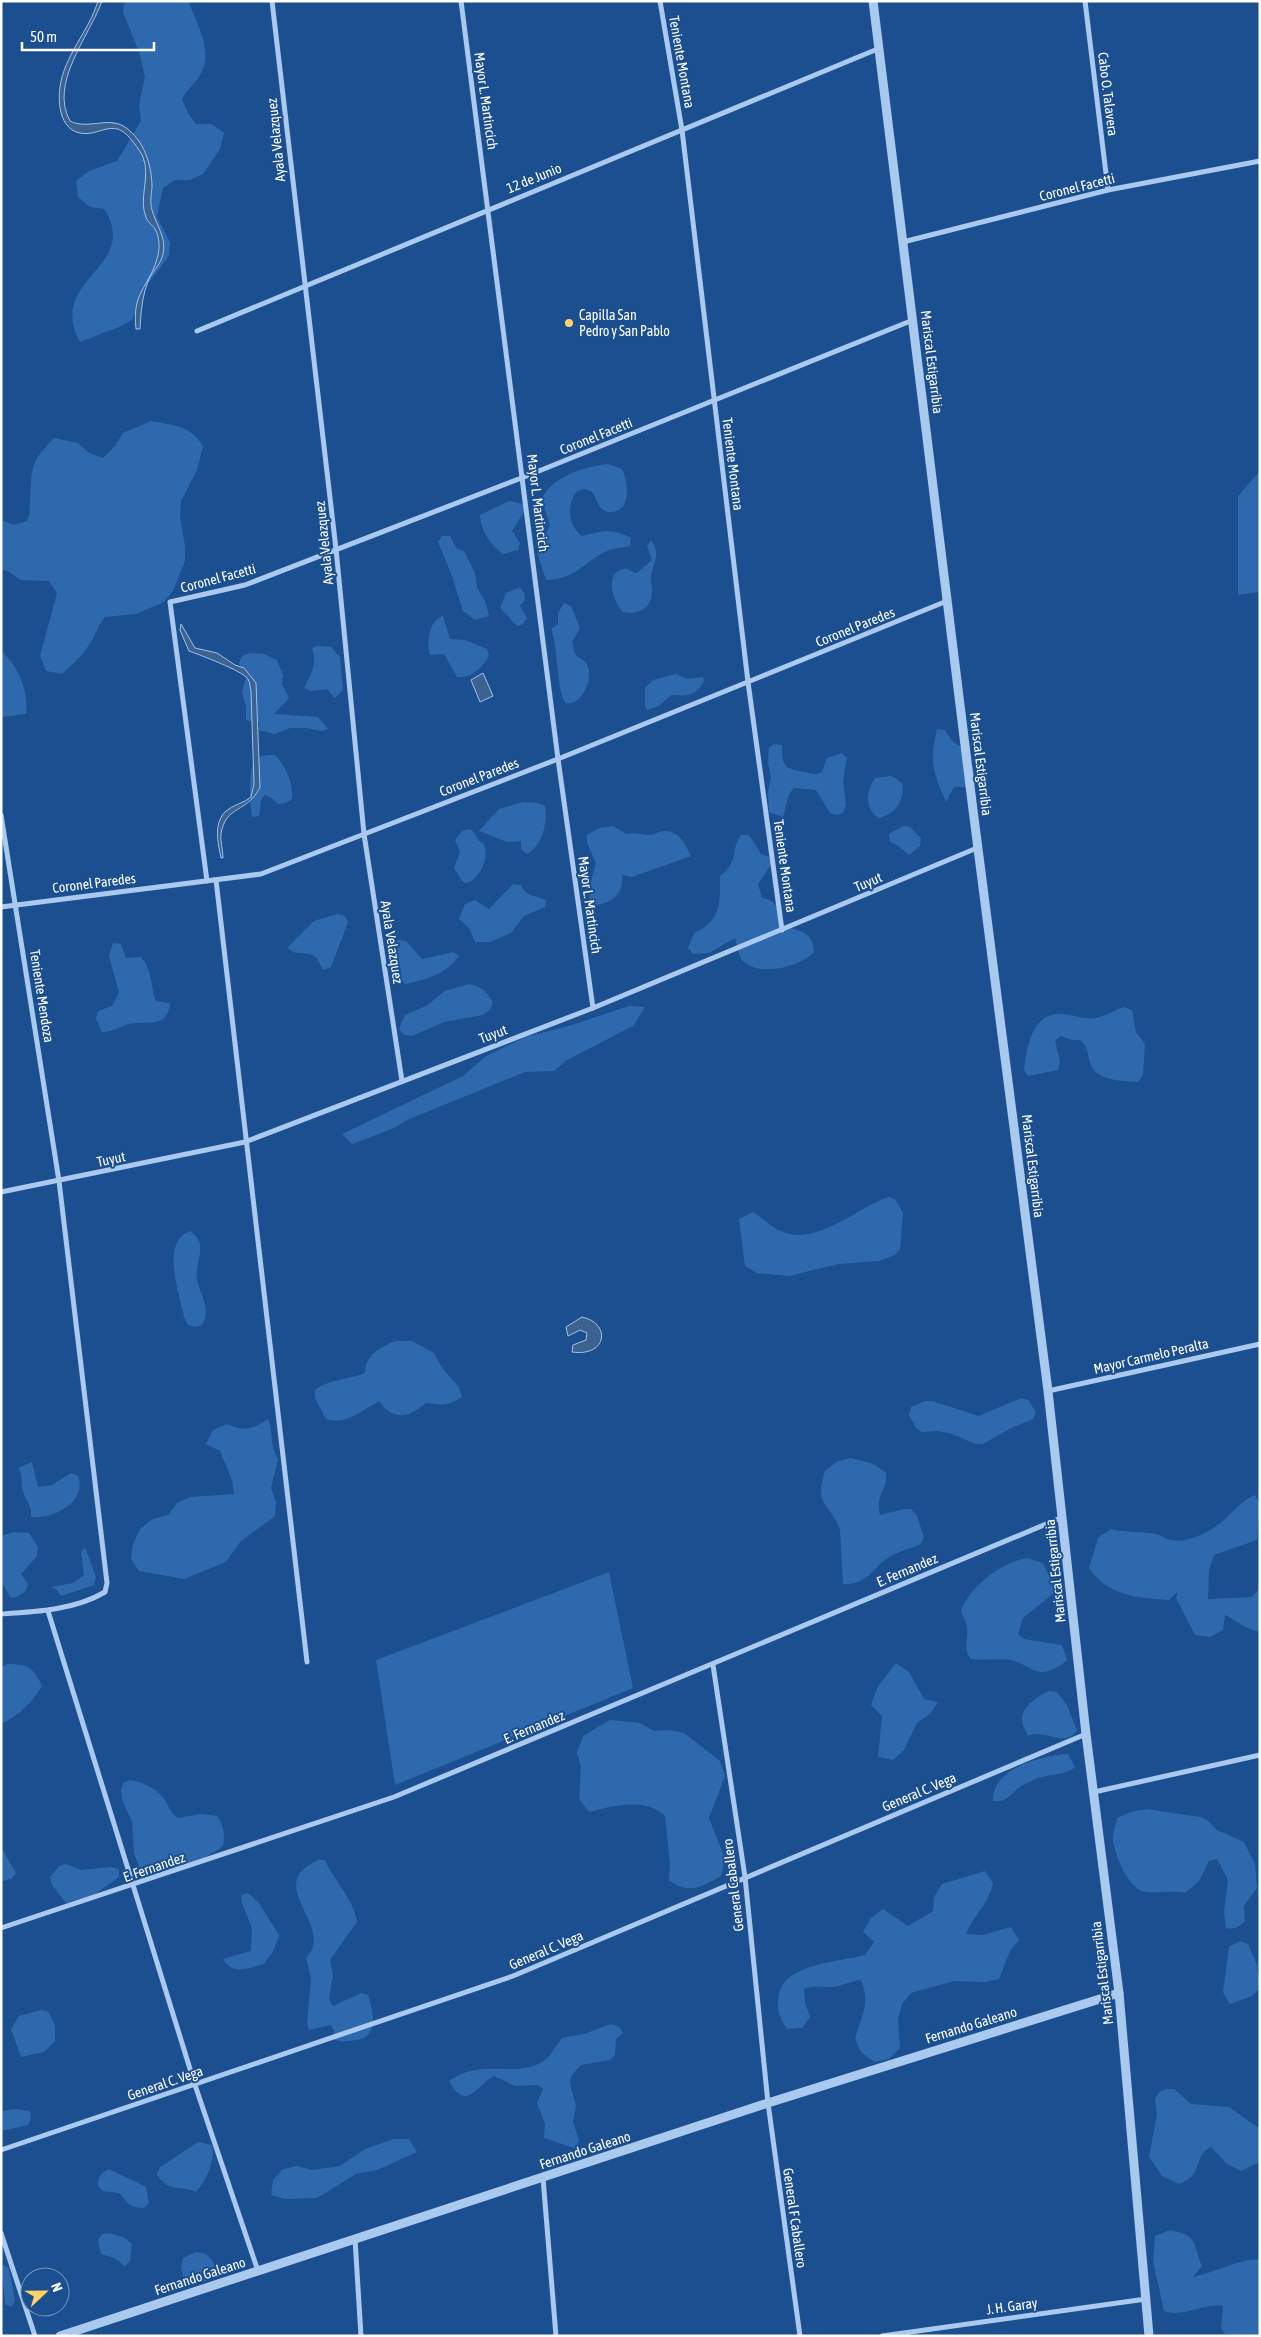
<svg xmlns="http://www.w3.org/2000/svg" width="1261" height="2337" viewBox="0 0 1261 2337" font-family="'Asap Condensed',sans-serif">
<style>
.green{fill:#2e69ad}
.water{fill:#3c6290;stroke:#9cc4f0}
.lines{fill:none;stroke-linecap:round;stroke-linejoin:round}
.minor{stroke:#a9c9ee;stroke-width:5}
.tertiary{stroke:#a9c9ee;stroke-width:9}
.poi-dot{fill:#ffd166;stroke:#1b4f8f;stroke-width:2}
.labels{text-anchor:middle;stroke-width:4;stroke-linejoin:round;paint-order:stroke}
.street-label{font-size:14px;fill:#fff;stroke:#1b4f8f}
.poi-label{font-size:14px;fill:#fff;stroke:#1b4f8f;text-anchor:start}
</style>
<rect width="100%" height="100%" fill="#1b4f8f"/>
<!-- green -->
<g class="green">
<path d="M 127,1 L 188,1 C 197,23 215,54 199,77 C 193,85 187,90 182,99 L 188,113 L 196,124 L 212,124 L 224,133 L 220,149 L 203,174 L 190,180 L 175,180 L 163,188 L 157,217 L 170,242 L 169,256 L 143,290 L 132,320 L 119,327 L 80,342 C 45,279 142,267 104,209 L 90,207 L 78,197 L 76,181 L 89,171 L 117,161 L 141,121 L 139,106 L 145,77 L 139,52 L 123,12 L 124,4 Z"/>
<path d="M 151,421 C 174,426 189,424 203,446 L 197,470 L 181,501 L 180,518 L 185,546 L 185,561 L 173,591 L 164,602 L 136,614 L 105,617 C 97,626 96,635 89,645 C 82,656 72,665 62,674 L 46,671 L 40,656 L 57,593 L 49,581 L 20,580 L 8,571 L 1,570 L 1,520 L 14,525 L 27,521 C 31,513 29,509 30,502 C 32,467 29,464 54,438 L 78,443 L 89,453 L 103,458 L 115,446 L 123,433 Z"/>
<path d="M 608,464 L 622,469 C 628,481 632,511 612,512 C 608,513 604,511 601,508 C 597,504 596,496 591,491 L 584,489 L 577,491 C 566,505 568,526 582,536 C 603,531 611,528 631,538 L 630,546 C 621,548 611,548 603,553 C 581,565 575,579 546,580 L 537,552 L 550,525 L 543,504 L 543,496 C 556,475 584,467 608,464 Z"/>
<polygon points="1260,471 1260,592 1238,595 1238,496"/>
<path d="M 509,501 L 523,504 L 524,512 L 512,531 L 520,543 L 518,550 L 503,554 C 490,544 481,532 480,515 Z"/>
<polygon points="442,536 450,536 457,549 464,551 475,573 477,588 485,601 489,616 475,620 463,611 452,576 438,542"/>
<path d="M 651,540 C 662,555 652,564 651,578 C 650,582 652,586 652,590 C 653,607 639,616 623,612 C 613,602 604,574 623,569 C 630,567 630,573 637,573 L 652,560 L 647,546 Z"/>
<polygon points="520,587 524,593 525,600 520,606 527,618 523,624 517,626 500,608 506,593"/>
<path d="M 564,603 L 571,606 L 580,628 L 572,642 C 574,646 573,649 575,653 C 577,658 584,659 587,664 C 594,677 583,706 566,703 C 557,695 558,648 552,632 L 552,628 L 558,624 L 558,613 Z"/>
<path d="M 443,616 L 450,639 L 465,640 L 487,649 L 489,656 C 482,668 472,678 457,677 L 444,654 L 430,655 C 427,641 428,621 443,616 Z"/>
<path d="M 315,646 L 331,647 L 340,657 L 343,690 L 335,698 L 327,689 L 311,691 L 304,688 C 310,676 318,664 312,649 Z"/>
<path d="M 1,651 C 18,665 29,692 26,714 L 1,717 Z"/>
<polygon points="249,653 264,654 277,660 283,675 282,684 289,698 274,714 318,717 328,729 322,731 306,728 290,728 275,734 258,730 260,723 246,720 246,706 242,692 246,677 239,663 242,656"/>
<path d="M 676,674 L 687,679 L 703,677 L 704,681 C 696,697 686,696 671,695 L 659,706 L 647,710 L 645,706 L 645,688 L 653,680 Z"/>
<path d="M 937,729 L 945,730 C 953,744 954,741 964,750 C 971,757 976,775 975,784 L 969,787 L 954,787 L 946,802 C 933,772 929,762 937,729 Z"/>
<path d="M 775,744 L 782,745 C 782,765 783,768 803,772 C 811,773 814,776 822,772 L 827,758 L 842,753 L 847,758 L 843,781 L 846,805 L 843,813 L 837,815 L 830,813 L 816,790 L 794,788 L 789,794 L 783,817 L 769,812 L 768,791 L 771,777 L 768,763 L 769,747 Z"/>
<path d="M 275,755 C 285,765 294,784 292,799 L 286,803 L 278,804 L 273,799 L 265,795 L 261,800 L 259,816 L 252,817 C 250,805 246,764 259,757 C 264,755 270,755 275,755 Z"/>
<path d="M 891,776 L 897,779 L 903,785 C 903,803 896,813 879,818 C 864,809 866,792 875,778 Z"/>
<path d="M 523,802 L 538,803 L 545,806 C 548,823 542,846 527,854 L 521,849 L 521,841 L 507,842 L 479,831 L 499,809 Z"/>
<path d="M 613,826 L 626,834 C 635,832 640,835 649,835 C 654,835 659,831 664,831 C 679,830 686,845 691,856 L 632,877 L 622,875 C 624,893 613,903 595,905 L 589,900 L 590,885 L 596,863 L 587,843 L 587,835 L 599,828 Z"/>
<polygon points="903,826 910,827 921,838 920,846 909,855 897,845 890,842 889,834"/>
<path d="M 469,829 L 472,830 L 479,841 L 483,843 C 491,855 480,879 467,883 L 463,882 L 454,868 L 460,852 L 455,840 L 462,831 Z"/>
<path d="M 741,835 L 749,835 L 761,854 L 775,859 L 758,884 L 762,898 C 779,900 779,913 783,926 C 800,931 813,931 814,952 C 800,967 758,978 742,960 C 738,955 737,944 735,938 L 709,953 L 693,954 L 688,948 L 694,933 C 722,921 720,901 720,876 C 741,859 729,853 741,835 Z"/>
<path d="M 513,884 L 521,885 C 526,897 535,895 546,900 L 545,907 L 524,916 L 511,933 L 490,942 L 475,942 L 469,928 L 459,919 L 465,904 L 475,900 L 489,909 Z"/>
<path d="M 337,914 L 345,916 L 348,922 L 331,967 L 323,970 C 314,949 312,956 293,952 L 287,948 L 314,921 Z"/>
<path d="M 398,940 L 406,941 L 422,959 L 453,952 L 459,956 C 446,974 428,979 406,984 C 391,975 391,962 393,946 Z"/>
<path d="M 113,943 L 121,944 L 126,958 L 141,957 C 153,971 150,986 156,1001 L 170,1003 C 168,1030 145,1020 129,1024 C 119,1027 112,1032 102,1032 L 96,1019 L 98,1011 L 112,1006 L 119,993 L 109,956 Z"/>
<path d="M 469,984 C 481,986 488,992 493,1003 L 489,1010 L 483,1015 L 444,1022 L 412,1036 L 404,1035 L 399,1029 L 405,1015 L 426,1006 L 445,991 Z"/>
<polygon points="629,1006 645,1007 633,1026 567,1060 554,1071 525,1072 407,1120 394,1128 352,1144 342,1134 463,1076 486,1056 526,1037 572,1025"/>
<path d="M 1124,1007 L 1132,1010 L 1136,1032 L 1145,1044 L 1143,1075 L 1138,1082 C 1123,1081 1097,1081 1091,1065 C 1087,1055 1089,1047 1080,1040 L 1072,1040 L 1061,1036 L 1055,1040 L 1060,1062 L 1058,1070 L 1028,1076 L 1024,1070 C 1027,1047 1032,1010 1064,1014 C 1074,1015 1085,1020 1095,1018 C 1105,1017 1114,1010 1124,1007 Z"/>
<path d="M 888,1197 L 895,1199 L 903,1213 L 900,1249 L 895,1255 L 879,1261 L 838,1264 L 789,1276 L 757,1273 L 745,1266 L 739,1219 L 753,1212 C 764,1219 776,1232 790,1234 C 821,1241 860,1207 888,1197 Z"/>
<path d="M 191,1231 C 195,1235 198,1238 200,1244 C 202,1255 195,1267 197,1279 C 200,1295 212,1309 202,1325 L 195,1327 L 188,1325 L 184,1317 C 180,1295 159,1241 191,1231 Z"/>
<path d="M 395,1341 L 412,1341 L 434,1353 L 442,1368 L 459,1387 L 462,1397 C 445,1407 444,1405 426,1403 C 421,1406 417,1410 413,1412 C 398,1420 386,1412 379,1401 C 363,1410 345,1426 326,1419 L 315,1398 L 315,1390 C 329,1379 348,1380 365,1373 C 366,1354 379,1348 395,1341 Z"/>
<polygon points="1021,1398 1028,1400 1036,1412 1033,1419 1011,1428 983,1444 975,1444 953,1434 937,1431 922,1432 916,1428 909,1415 911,1407 925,1401 932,1401 979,1416"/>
<path d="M 268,1419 C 274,1435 269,1443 278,1459 L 271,1488 L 276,1502 L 275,1516 L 240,1542 L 226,1562 L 184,1579 L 139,1571 L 131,1559 L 133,1544 L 140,1529 L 153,1519 L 168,1515 L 177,1503 L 190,1497 L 234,1494 L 232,1480 L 220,1451 L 206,1444 L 213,1430 L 227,1424 C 244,1432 253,1429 268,1419 Z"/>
<path d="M 851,1458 L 874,1464 L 886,1473 C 888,1492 875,1492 880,1515 L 904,1509 L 911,1509 L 917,1516 L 924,1537 L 921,1544 C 910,1549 895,1552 885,1560 C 871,1571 866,1585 843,1584 L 840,1530 C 829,1501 814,1508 825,1471 L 838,1461 Z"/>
<path d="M 32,1462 L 38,1487 L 52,1485 L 71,1473 L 78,1476 C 88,1501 53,1520 31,1517 C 32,1502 23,1498 22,1487 C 21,1479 23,1475 18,1468 Z"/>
<path d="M 1255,1495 L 1260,1504 L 1257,1540 L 1214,1555 L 1209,1570 L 1208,1599 L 1252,1597 L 1260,1588 L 1260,1632 C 1247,1630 1237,1621 1225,1615 L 1223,1630 L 1210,1637 L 1195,1635 L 1176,1598 L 1178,1591 L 1169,1600 C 1139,1598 1107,1596 1089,1568 L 1098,1538 L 1111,1529 C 1126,1533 1141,1531 1156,1534 C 1161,1535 1165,1539 1170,1540 C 1187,1544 1210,1532 1223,1521 C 1234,1511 1241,1501 1255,1495 Z"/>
<path d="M 13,1532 L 29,1533 L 38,1547 L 37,1556 L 21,1574 L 28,1584 C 27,1592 21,1595 14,1598 L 10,1597 L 1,1581 L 1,1536 Z"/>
<polygon points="85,1547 96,1577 94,1585 61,1596 57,1590 51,1587 73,1583 84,1575 81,1553"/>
<path d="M 1027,1558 L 1043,1563 L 1053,1585 L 1054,1593 L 1023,1618 L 1018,1634 L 1024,1639 L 1062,1645 L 1067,1660 C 1062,1665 1058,1667 1051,1670 C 1034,1677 1027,1663 1011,1660 C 998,1658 984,1661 971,1659 C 962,1648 969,1639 967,1627 C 966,1622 963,1616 961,1611 C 970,1586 1001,1563 1027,1558 Z"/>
<polygon points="609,1572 633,1688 395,1785 376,1660"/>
<polygon points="896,1663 909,1672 924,1699 938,1702 930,1714 917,1723 904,1750 893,1760 878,1757 882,1716 871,1705 877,1688"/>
<path d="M 7,1664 C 28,1664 33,1667 42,1686 C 33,1702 18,1716 1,1724 L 1,1667 Z"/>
<path d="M 1049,1691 L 1057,1692 L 1067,1705 L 1077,1730 C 1065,1749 1044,1728 1028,1736 C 1026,1731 1022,1725 1022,1720 C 1021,1707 1039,1695 1049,1691 Z"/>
<path d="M 610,1720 L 640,1723 L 654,1731 L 670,1730 L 684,1733 L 720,1761 L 725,1776 L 709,1818 L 725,1859 L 721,1876 C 702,1887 688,1895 669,1880 L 670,1864 L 665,1816 C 645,1797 612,1806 589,1812 L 579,1799 L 581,1767 L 577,1753 L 583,1736 Z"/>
<path d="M 1068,1754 L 1075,1767 C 1063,1777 1047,1773 1034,1780 C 1030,1782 1023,1784 1020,1787 C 1010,1794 1007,1803 993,1801 C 992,1767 1042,1756 1068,1754 Z"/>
<path d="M 130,1780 C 143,1782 156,1788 164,1799 C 170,1807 169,1812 178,1818 L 200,1814 L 217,1816 C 224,1825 225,1835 223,1846 C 202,1861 165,1881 139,1867 L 134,1853 L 132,1822 L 122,1799 L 121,1790 L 123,1783 Z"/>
<path d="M 1147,1809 L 1200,1817 L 1207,1820 L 1217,1830 L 1244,1842 L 1255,1864 L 1257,1888 L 1244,1906 L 1245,1921 C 1239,1927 1234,1930 1226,1928 L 1224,1912 L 1228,1880 L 1217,1859 L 1209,1861 L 1199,1881 L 1185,1893 C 1171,1890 1155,1894 1142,1891 C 1128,1887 1115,1855 1113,1841 C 1112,1834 1116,1825 1117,1818 L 1131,1812 Z"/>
<polygon points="1,1847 16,1873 12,1878 1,1882"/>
<path d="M 318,1860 L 325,1860 C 334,1881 354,1899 357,1922 L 330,1960 L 333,1975 L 329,1999 L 333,2006 L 361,1993 L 368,1995 C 373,2011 380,2037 356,2040 C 347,2041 342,2043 333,2039 L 334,2031 L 331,2025 L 309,2030 L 307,2023 L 311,1979 L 306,1958 C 337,1925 261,1886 318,1860 Z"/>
<polygon points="66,1864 81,1870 111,1867 119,1869 119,1877 94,1895 66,1903 52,1885 50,1877 59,1866"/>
<path d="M 985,1871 L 993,1883 C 989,1903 974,1915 966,1934 L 983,1935 L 1011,1927 L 1019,1940 L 1010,1951 L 999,1979 L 985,1982 L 954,1981 L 911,1993 L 902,2004 L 898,2019 L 900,2048 L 889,2059 L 874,2062 L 861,2052 L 855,2039 C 861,2016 871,2004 861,1980 C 850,1981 842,1986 833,1987 C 821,1988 817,1985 804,1989 L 805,2003 L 810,2017 L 802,2028 L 787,2029 C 779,2017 776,2009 779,1994 C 786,1963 840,1962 865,1955 L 874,1942 L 863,1932 L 871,1918 L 883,1909 L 908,1926 L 933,1911 L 934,1897 L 942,1884 Z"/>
<path d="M 248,1893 L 259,1903 L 279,1935 L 274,1950 L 264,1964 C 248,1968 233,1976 223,1959 L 251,1951 L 252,1928 L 242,1903 L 241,1895 Z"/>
<polygon points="1240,1941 1248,1944 1257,1965 1260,1988 1252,1996 1230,2004 1223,1992 1229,1947"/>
<polygon points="41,2010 49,2012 55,2026 55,2041 44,2052 21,2057 11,2029 19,2016"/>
<path d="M 611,2024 L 619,2027 L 623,2033 L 616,2039 L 615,2055 L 610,2060 L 581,2065 L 571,2076 L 570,2083 L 576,2106 L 573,2122 L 579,2141 L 574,2148 L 544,2138 L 545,2124 L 537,2103 L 543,2089 L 538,2085 L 515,2086 L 494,2076 C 475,2086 467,2113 449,2081 C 480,2058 516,2078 542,2062 C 550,2058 556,2045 562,2038 L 584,2034 Z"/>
<path d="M 1166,2089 L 1174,2089 L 1191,2104 L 1229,2107 L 1260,2129 L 1260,2162 L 1241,2171 L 1227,2164 L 1211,2147 C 1191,2157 1206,2174 1179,2184 L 1162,2176 L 1149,2157 L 1157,2114 L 1155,2099 L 1159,2092 Z"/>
<polygon points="15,2109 30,2111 31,2118 28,2125 1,2131 1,2111"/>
<polygon points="394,2139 409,2139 417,2152 377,2170 356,2174 317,2198 285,2199 271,2195 273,2180 283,2169 297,2166 312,2170 340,2166 365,2149"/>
<path d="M 198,2142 L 212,2145 C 215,2161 207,2180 196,2192 C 182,2185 167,2193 157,2174 L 160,2167 Z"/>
<path d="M 109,2169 L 146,2187 L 149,2203 L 144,2208 C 127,2207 130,2204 119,2193 L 103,2191 L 98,2186 C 98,2177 100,2173 109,2169 Z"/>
<path d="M 1170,2230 C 1199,2236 1192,2242 1202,2266 L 1193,2277 C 1216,2272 1236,2260 1260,2259 L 1260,2336 L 1225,2334 L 1221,2328 L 1223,2306 C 1203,2303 1183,2318 1164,2311 L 1153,2261 L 1155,2236 Z"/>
<polygon points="110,2233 125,2238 132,2244 130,2261 125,2266 114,2258 101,2254 98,2240 102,2234"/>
<path d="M 196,2252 C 210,2252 218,2264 214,2278 L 203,2282 L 203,2277 L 184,2281 L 181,2267 L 183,2258 Z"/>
<polygon points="1,2264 9,2268 15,2300 12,2307 5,2304"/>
</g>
<!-- water -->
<g class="water">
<path d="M 98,1 L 102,1 C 89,37 49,83 70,121 C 88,130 108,116 125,127 C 144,140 152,165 152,188 C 151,195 150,203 152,210 C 156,225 167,238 163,254 C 161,263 155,269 150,277 C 142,294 141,312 140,329 L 136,329 C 132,291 148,289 157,259 C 160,250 160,237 155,229 C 153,225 147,222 146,217 C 138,199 151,177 143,157 C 140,150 128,134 122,131 C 112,125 102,131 92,133 C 63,138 57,110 60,87 C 64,56 89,31 98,1 Z"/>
<path d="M 181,624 L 195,648 L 217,653 L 235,665 L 244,668 L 256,683 L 260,787 C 248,813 225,805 221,834 C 220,841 223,850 223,858 L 221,858 C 218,843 213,823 226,811 C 233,805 244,803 251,797 L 254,784 L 251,691 C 250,687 250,682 248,679 C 243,671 200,655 189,651 L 180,630 Z"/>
<polygon points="483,673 493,696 480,702 471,680"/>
<path d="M 582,1317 C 611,1323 608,1357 572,1352 L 573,1345 L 586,1340 L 587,1333 L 580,1330 L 568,1336 L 566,1327 Z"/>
</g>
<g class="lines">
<!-- minor -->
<g class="minor">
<polyline points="272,1 336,549 364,834 402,1081"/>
<polyline points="461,1 558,759 593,1008"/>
<polyline points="660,1 682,130 748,682 782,930"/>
<polyline points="1085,1 1108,190"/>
<polyline points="903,242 1108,190 1260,161"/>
<polyline points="197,331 880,48"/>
<path d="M 1,815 L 59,1181 L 107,1583 L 105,1592 C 75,1610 35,1612 1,1614"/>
<polyline points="216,880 307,1662"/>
<polyline points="207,881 170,602 245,585 524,477 913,320"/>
<polyline points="1,907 261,874 558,759 947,601"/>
<polyline points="1,1192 245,1142 593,1008 977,848"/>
<polyline points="1048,1391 1260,1344"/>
<polyline points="48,1611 195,2085 258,2271"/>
<polyline points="713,1665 745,1877 768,2103 800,2336"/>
<polyline points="1094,1792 1260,1755"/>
<polyline points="1,1928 394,1797 1063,1517"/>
<polyline points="1,2150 513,1976 1086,1734"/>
<polyline points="543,2178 556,2336"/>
<polyline points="1,2233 35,2336"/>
<polyline points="355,2239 361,2336"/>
<polyline points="882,2336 1146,2299"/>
</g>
<!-- tertiary -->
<g class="tertiary">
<polyline points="873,1 973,810 1048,1391 1086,1734 1119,1993 1149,2336"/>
<polyline points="60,2336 768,2103 1119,1993"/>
</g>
</g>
<!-- markers -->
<circle class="poi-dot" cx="569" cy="323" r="5"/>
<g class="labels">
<!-- street labels -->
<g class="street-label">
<text transform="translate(682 62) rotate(80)" y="5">Teniente Montana</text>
<text transform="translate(1108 94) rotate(83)" y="5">Cabo O. Talavera</text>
<text transform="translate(486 101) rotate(82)" y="5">Mayor L. Martincich</text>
<text transform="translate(276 140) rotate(-96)" y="5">Ayala Velazquez</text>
<text transform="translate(534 178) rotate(-22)" y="5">12 de Junio</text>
<text transform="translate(1077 187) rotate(-14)" y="5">Coronel Facetti</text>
<text transform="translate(932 362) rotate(83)" y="5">Mariscal Estigarribia</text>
<text transform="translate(596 436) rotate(-22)" y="5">Coronel Facetti</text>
<text transform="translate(733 464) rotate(83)" y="5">Teniente Montana</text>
<text transform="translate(538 503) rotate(83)" y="5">Mayor L. Martincich</text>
<text transform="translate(324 543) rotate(-96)" y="5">Ayala Velazquez</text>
<text transform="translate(218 578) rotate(-15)" y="5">Coronel Facetti</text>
<text transform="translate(855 627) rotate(-22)" y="5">Coronel Paredes</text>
<text transform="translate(981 764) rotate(83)" y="5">Mariscal Estigarribia</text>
<text transform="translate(479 777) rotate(-21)" y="5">Coronel Paredes</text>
<text transform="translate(785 866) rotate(82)" y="5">Teniente Montana</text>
<text transform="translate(868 882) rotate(-23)" y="5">Tuyut</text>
<text transform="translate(94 883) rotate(-7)" y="5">Coronel Paredes</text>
<text transform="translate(590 905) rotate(82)" y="5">Mayor L. Martincich</text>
<text transform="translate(392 942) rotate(81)" y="5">Ayala Velazquez</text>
<text transform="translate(42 996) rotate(81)" y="5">Teniente Mendoza</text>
<text transform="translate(493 1034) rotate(-21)" y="5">Tuyut</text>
<text transform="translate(111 1159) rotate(-12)" y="5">Tuyut</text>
<text transform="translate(1033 1166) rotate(83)" y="5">Mariscal Estigarribia</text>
<text transform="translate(1151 1356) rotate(-13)" y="5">Mayor Carmelo Peralta</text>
<text transform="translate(907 1570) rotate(-23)" y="5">E. Fernandez</text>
<text transform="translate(1055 1571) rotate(-96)" y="5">Mariscal Estigarribia</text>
<text transform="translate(534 1727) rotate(-23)" y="5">E. Fernandez</text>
<text transform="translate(919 1792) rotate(-23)" y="5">General C. Vega</text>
<text transform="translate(154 1867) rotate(-19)" y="5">E. Fernandez</text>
<text transform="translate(733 1885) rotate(-97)" y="5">General Caballero</text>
<text transform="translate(546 1950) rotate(-23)" y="5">General C. Vega</text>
<text transform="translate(1102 1973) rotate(-97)" y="5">Mariscal Estigarribia</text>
<text transform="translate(971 2025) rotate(-17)" y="5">Fernando Galeano</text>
<text transform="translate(165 2083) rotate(-19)" y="5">General C. Vega</text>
<text transform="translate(585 2150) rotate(-18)" y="5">Fernando Galeano</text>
<text transform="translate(795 2218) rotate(82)" y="5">General F Caballero</text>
<text transform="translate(200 2276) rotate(-18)" y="5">Fernando Galeano</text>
<text transform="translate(1012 2306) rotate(-8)" y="5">J. H. Garay</text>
</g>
<!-- poi labels -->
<g class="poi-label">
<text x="579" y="320">Capilla San<tspan x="579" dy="16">Pedro y San Pablo</tspan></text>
</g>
</g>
<!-- border -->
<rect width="1261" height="2337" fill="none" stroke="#ffffff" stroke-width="5"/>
<!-- north arrow -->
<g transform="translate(45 2292) rotate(68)"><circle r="24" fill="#1b4f8f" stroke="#7695bc"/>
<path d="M0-4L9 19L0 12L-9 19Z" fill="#ffd166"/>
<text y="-8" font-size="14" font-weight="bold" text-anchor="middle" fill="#ffffff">N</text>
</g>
<!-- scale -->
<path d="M22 42v8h132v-8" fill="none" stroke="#ffffff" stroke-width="2.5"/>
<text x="30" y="42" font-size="15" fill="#ffffff" stroke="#1b4f8f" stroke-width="4" paint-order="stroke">50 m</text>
</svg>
